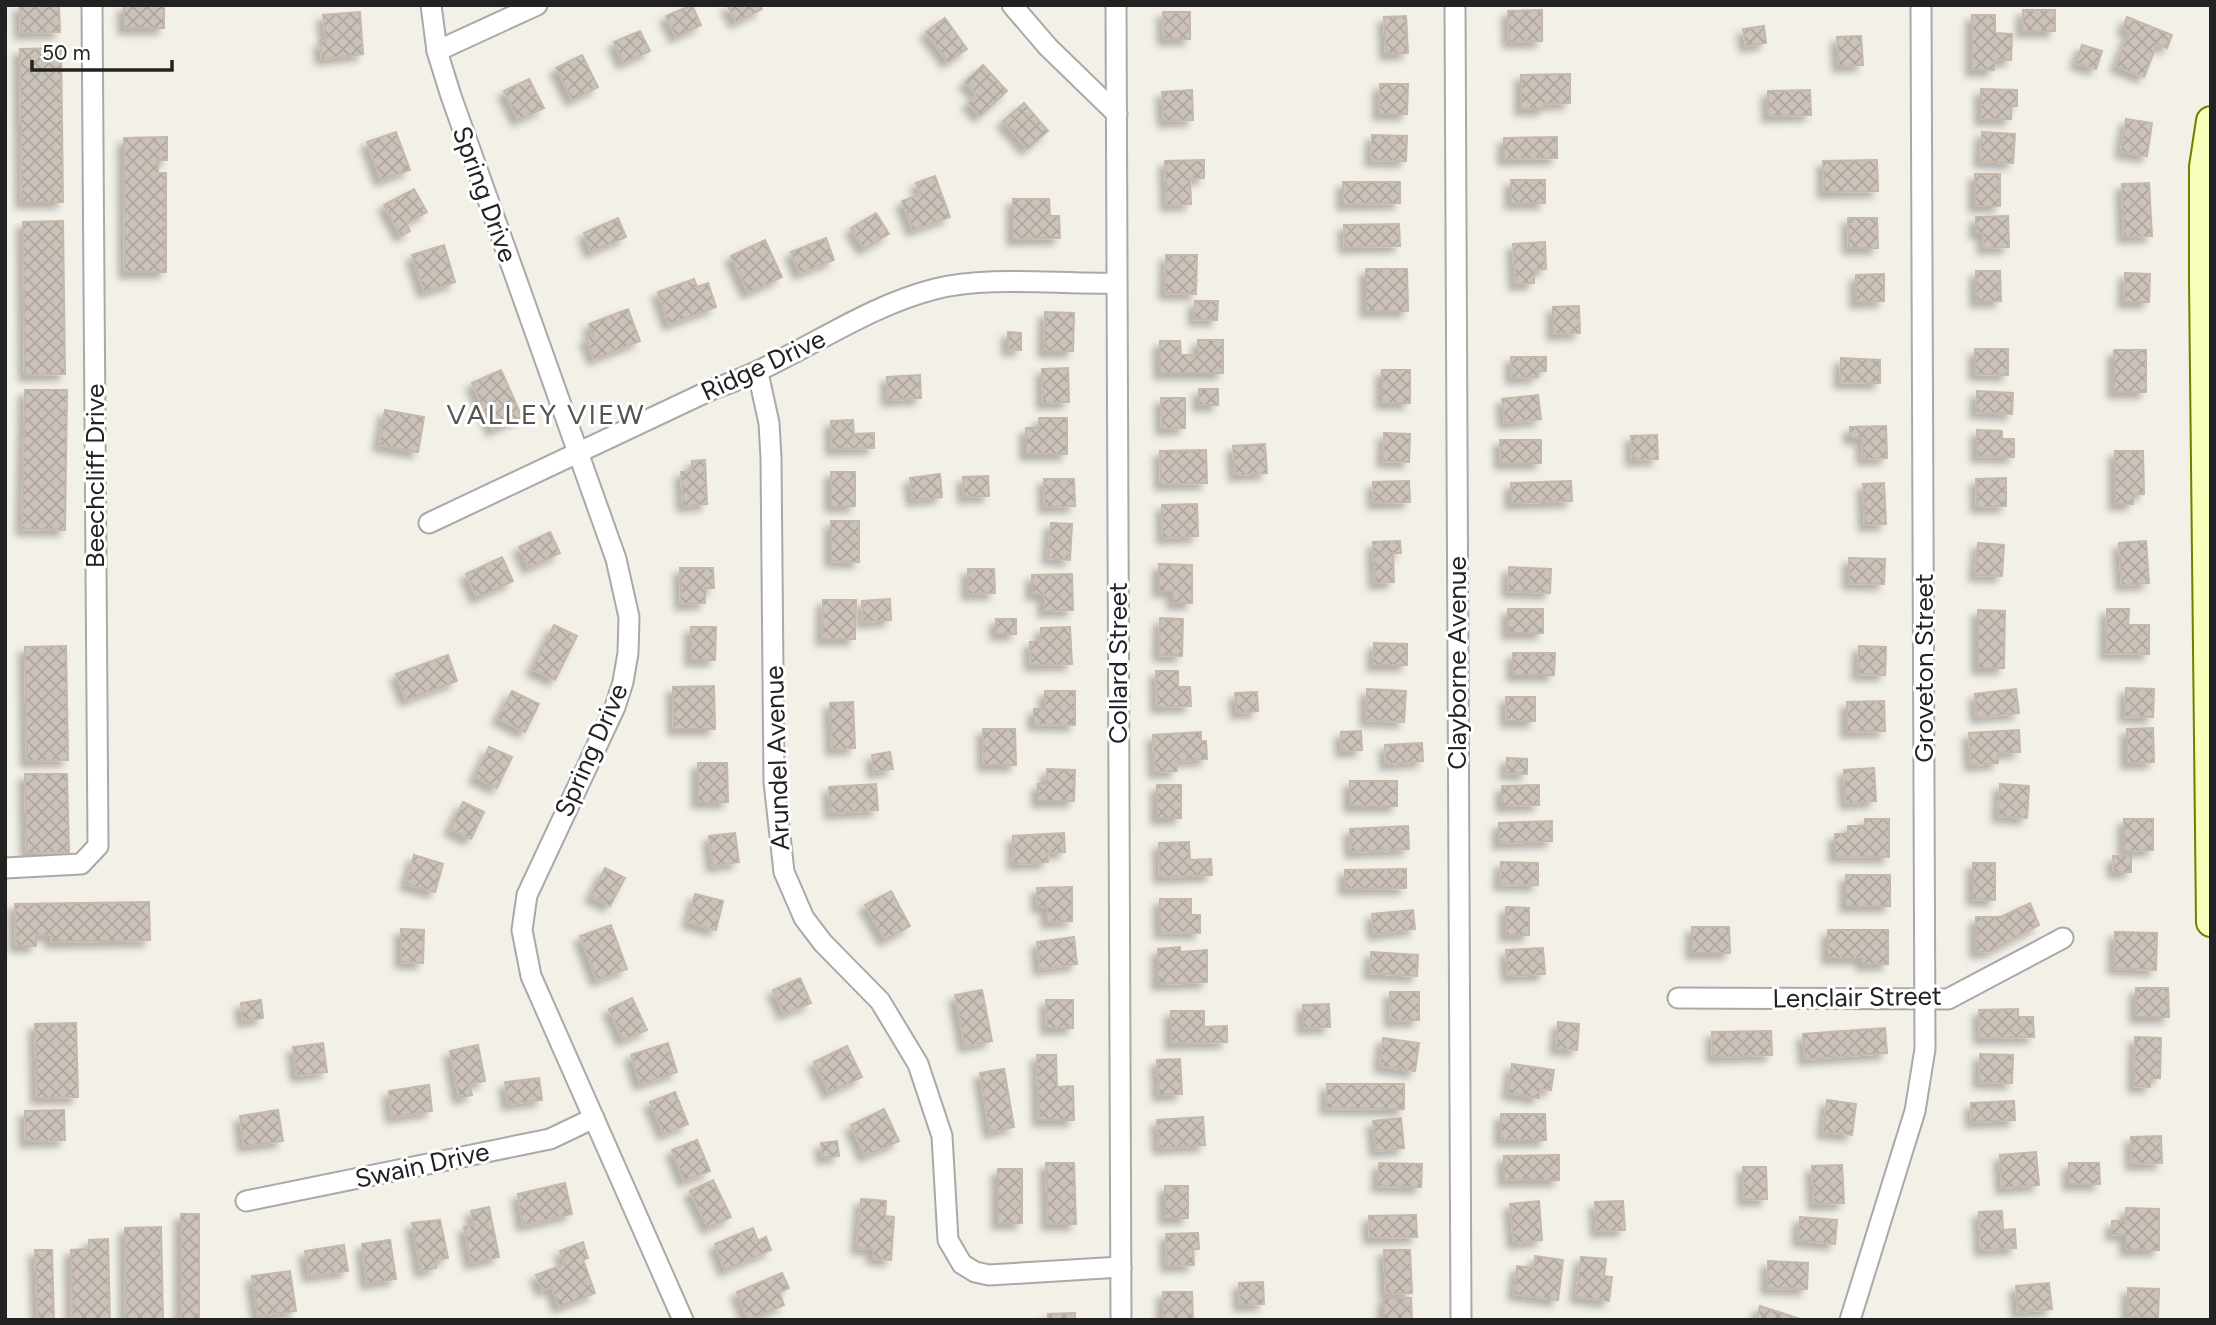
<svg xmlns="http://www.w3.org/2000/svg" width="2216" height="1325" viewBox="0 0 2216 1325" font-family="Figtree,sans-serif">
<style>
.building{fill:url(#building-cross-hatch);stroke:#c6b8a9;stroke-width:2;filter:url(#shadow)}
.lines{fill:none;stroke-linecap:round;stroke-linejoin:round}
.street-casing{stroke:#a9a9a9;stroke-width:23}
.secondary-casing{stroke:#6a8200;stroke-width:32}
.street{stroke:#fff;stroke-width:19}
.secondary{stroke:#f7ffba;stroke-width:28}
.labels{text-anchor:middle;stroke-width:6;stroke-linejoin:round;paint-order:stroke}
.street-label{font-size:26px;fill:#222;stroke:#fff}
.neighbourhood-label{font-size:28px;letter-spacing:2px;fill:#555;stroke:#fff}
</style>
<defs>
<pattern id="building-cross-hatch" width="8" height="8" patternUnits="userSpaceOnUse" patternTransform="scale(1.75)"><rect width="8" height="8" fill="#cbc3ba"/><path d="M0 0l8 8M0 8l8-8" fill="none" stroke="#aea7a0"/></pattern>
<filter id="shadow"><feDropShadow dx="-6" dy="6" stdDeviation="3.5" flood-color="#0004"/></filter>
</defs>
<rect width="100%" height="100%" fill="#f3f0e8"/>
<!-- building -->
<g class="building">
<polygon points="20,5 59,5 60,32 21,33"/>
<rect x="124" y="5" width="40" height="23"/>
<polygon points="692,5 701,25 676,37 666,16"/>
<polygon points="727,5 760,5 762,9 736,22"/>
<polygon points="1542,10 1542,41 1509,42 1508,11"/>
<polygon points="2023,10 2055,10 2055,31 2022,31"/>
<polygon points="360,12 363,54 322,59 320,42 326,42 323,15"/>
<polygon points="1163,12 1190,12 1190,39 1164,39"/>
<polygon points="1972,15 1995,15 1995,33 2012,34 2011,60 1994,60 1994,70 1972,70"/>
<polygon points="1406,16 1408,53 1386,54 1384,17"/>
<polygon points="2127,17 2172,35 2167,48 2157,44 2144,77 2116,66 2130,31 2123,28"/>
<polygon points="945,18 967,49 948,62 926,32"/>
<polygon points="1764,26 1766,43 1746,46 1743,29"/>
<polygon points="640,31 650,51 623,63 614,42"/>
<polygon points="1861,36 1863,65 1839,66 1837,37"/>
<polygon points="2082,45 2102,51 2096,69 2076,63"/>
<polygon points="61,48 63,202 22,202 20,49"/>
<polygon points="582,55 598,87 572,100 556,68"/>
<polygon points="983,65 1007,91 980,116 968,103 977,95 965,82"/>
<polygon points="1570,74 1570,103 1544,104 1544,109 1521,109 1521,75"/>
<polygon points="529,79 544,108 518,120 504,91"/>
<polygon points="1380,84 1408,84 1407,114 1379,114"/>
<polygon points="1981,89 2017,90 2017,106 2011,106 2011,119 1981,119"/>
<polygon points="1192,90 1193,120 1164,121 1162,92"/>
<polygon points="1810,90 1811,115 1768,116 1768,91"/>
<polygon points="1024,103 1048,131 1027,149 1003,121"/>
<polygon points="2126,119 2152,123 2147,156 2121,152"/>
<polygon points="396,132 410,170 381,180 367,142"/>
<polygon points="1982,132 2015,134 2013,163 1980,161"/>
<polygon points="1372,135 1407,136 1406,161 1371,160"/>
<polygon points="167,137 167,160 158,160 158,173 166,173 166,272 125,272 124,138"/>
<polygon points="1557,137 1557,158 1504,159 1504,138"/>
<polygon points="1204,160 1204,178 1190,179 1191,204 1167,205 1165,161"/>
<polygon points="1877,160 1878,191 1824,192 1823,161"/>
<rect x="1975" y="174" width="25" height="32"/>
<polygon points="935,176 950,217 913,230 902,201 921,194 916,183"/>
<rect x="1511" y="180" width="34" height="23"/>
<polygon points="1343,182 1400,182 1400,203 1343,204"/>
<polygon points="2149,183 2152,236 2124,237 2122,184"/>
<polygon points="414,189 427,212 406,223 410,231 401,236 384,205"/>
<polygon points="1013,199 1049,199 1050,216 1059,216 1060,238 1013,239"/>
<polygon points="876,213 889,234 864,249 851,228"/>
<polygon points="2008,216 2009,247 1984,248 1983,233 1976,233 1976,217"/>
<polygon points="618,218 626,237 591,252 584,233"/>
<polygon points="1848,218 1877,218 1878,248 1849,248"/>
<polygon points="63,221 65,374 25,375 23,222"/>
<polygon points="1399,224 1400,246 1345,247 1344,225"/>
<polygon points="826,238 834,260 800,273 791,252"/>
<polygon points="765,240 782,277 748,293 731,256"/>
<polygon points="1545,242 1546,269 1534,270 1534,283 1515,284 1513,244"/>
<polygon points="444,245 455,282 424,292 412,255"/>
<polygon points="1166,255 1197,255 1196,294 1165,293"/>
<polygon points="1366,269 1407,269 1408,311 1366,311"/>
<polygon points="1976,271 2000,271 2001,301 1976,301"/>
<polygon points="2125,273 2150,274 2149,302 2124,302"/>
<polygon points="1884,274 1884,301 1856,302 1856,275"/>
<polygon points="694,279 697,287 708,283 716,307 669,324 658,292"/>
<polygon points="1195,301 1218,301 1217,320 1194,319"/>
<polygon points="1579,306 1580,333 1553,334 1553,307"/>
<polygon points="628,309 640,341 594,359 586,338 593,336 589,324"/>
<polygon points="1045,312 1074,313 1073,351 1044,351"/>
<polygon points="1008,332 1021,333 1021,350 1008,349"/>
<polygon points="1198,340 1223,340 1223,373 1160,373 1160,341 1180,341 1181,355 1198,355"/>
<polygon points="1975,349 2008,349 2008,375 1975,374"/>
<rect x="2114" y="350" width="32" height="42"/>
<polygon points="1511,357 1546,357 1546,371 1537,371 1537,377 1512,378"/>
<polygon points="1841,358 1880,360 1880,383 1840,382"/>
<polygon points="1068,368 1069,402 1043,403 1042,369"/>
<polygon points="501,370 522,417 493,430 472,383"/>
<rect x="1382" y="370" width="28" height="33"/>
<polygon points="920,375 921,398 888,400 887,377"/>
<rect x="1199" y="389" width="19" height="16"/>
<polygon points="25,390 67,390 65,530 22,529"/>
<polygon points="1977,391 2013,393 2012,414 1976,412"/>
<polygon points="1538,395 1541,419 1505,423 1502,399"/>
<polygon points="1161,398 1185,398 1185,428 1162,429"/>
<polygon points="385,410 424,417 418,452 379,445"/>
<polygon points="1039,418 1067,418 1067,454 1026,454 1026,428 1039,428"/>
<polygon points="853,420 854,434 874,433 874,448 832,449 831,421"/>
<polygon points="1886,426 1887,458 1863,459 1862,438 1850,438 1850,427"/>
<polygon points="1977,430 2002,431 2002,439 2014,439 2014,457 1977,456"/>
<polygon points="1384,433 1410,434 1409,462 1383,461"/>
<polygon points="1657,435 1658,459 1632,460 1631,436"/>
<polygon points="1500,440 1541,440 1541,463 1501,463"/>
<polygon points="1265,444 1267,473 1235,475 1233,446"/>
<polygon points="1206,450 1207,483 1161,484 1160,451"/>
<polygon points="2115,451 2143,451 2144,494 2133,494 2133,504 2115,504"/>
<polygon points="705,460 707,504 683,506 681,472 692,471 692,461"/>
<rect x="831" y="472" width="24" height="34"/>
<polygon points="940,474 942,497 913,500 910,478"/>
<polygon points="988,476 989,496 964,497 963,477"/>
<polygon points="2006,478 2006,506 1977,507 1976,479"/>
<polygon points="1044,479 1074,479 1075,506 1045,507"/>
<polygon points="1409,481 1410,502 1374,503 1373,482"/>
<polygon points="1571,481 1572,501 1511,503 1511,483"/>
<polygon points="1884,483 1886,524 1865,525 1863,484"/>
<polygon points="1197,504 1198,536 1163,538 1162,505"/>
<polygon points="831,521 859,521 859,562 831,561"/>
<polygon points="1051,523 1072,524 1070,560 1048,558"/>
<polygon points="550,532 560,553 529,568 519,547"/>
<polygon points="1400,541 1401,553 1393,553 1394,582 1375,583 1373,542"/>
<polygon points="2146,541 2149,583 2122,585 2119,543"/>
<polygon points="1978,543 2004,545 2002,576 1975,575"/>
<polygon points="502,557 513,581 477,598 466,574"/>
<polygon points="1849,558 1885,559 1884,584 1849,583"/>
<polygon points="1159,564 1192,565 1192,603 1173,603 1173,591 1159,591"/>
<polygon points="1509,567 1551,569 1550,593 1508,591"/>
<polygon points="680,568 713,568 714,588 705,588 705,603 681,604"/>
<polygon points="968,569 994,569 995,593 968,594"/>
<polygon points="1072,574 1073,610 1044,611 1044,594 1032,594 1032,575"/>
<polygon points="890,599 891,620 863,622 862,601"/>
<polygon points="823,600 856,600 855,639 822,639"/>
<rect x="1508" y="609" width="35" height="24"/>
<polygon points="2107,609 2129,609 2128,625 2149,625 2149,654 2106,653"/>
<polygon points="1978,610 2005,611 2004,668 1978,668"/>
<polygon points="1160,618 1183,619 1182,656 1159,655"/>
<rect x="996" y="619" width="20" height="15"/>
<polygon points="554,625 577,636 555,680 532,669"/>
<polygon points="691,627 716,627 715,660 691,660"/>
<polygon points="1070,627 1072,664 1031,665 1030,642 1041,641 1041,628"/>
<polygon points="1374,643 1407,644 1407,665 1373,665"/>
<polygon points="66,646 68,760 27,761 25,647"/>
<polygon points="1859,646 1886,647 1885,675 1858,674"/>
<polygon points="1513,653 1555,653 1554,675 1513,675"/>
<polygon points="448,655 457,681 406,700 396,674"/>
<polygon points="1156,671 1178,671 1178,687 1190,687 1191,706 1157,707"/>
<polygon points="714,686 715,729 674,729 673,687"/>
<polygon points="2126,688 2154,689 2153,717 2125,716"/>
<polygon points="1367,689 1406,691 1404,722 1366,720"/>
<polygon points="2016,689 2019,713 1977,717 1975,694"/>
<polygon points="512,691 539,704 525,732 498,718"/>
<polygon points="1045,691 1075,691 1075,725 1034,724 1034,709 1045,709"/>
<polygon points="1257,692 1258,711 1237,713 1235,693"/>
<polygon points="1506,697 1535,697 1535,721 1507,721"/>
<polygon points="1884,701 1885,731 1847,732 1847,702"/>
<polygon points="853,702 855,748 832,749 830,703"/>
<polygon points="2153,728 2154,762 2127,763 2127,729"/>
<polygon points="983,729 1015,729 1016,765 984,765"/>
<polygon points="2019,730 2020,752 1998,753 1998,763 1971,765 1969,733"/>
<polygon points="1361,731 1362,750 1342,751 1341,732"/>
<polygon points="1201,732 1201,741 1206,741 1207,759 1176,761 1177,771 1155,772 1153,735"/>
<polygon points="1422,743 1423,761 1386,764 1385,745"/>
<polygon points="489,747 512,757 497,788 475,777"/>
<polygon points="890,752 893,769 874,772 872,755"/>
<polygon points="1507,758 1527,759 1527,774 1506,773"/>
<polygon points="698,763 727,763 728,802 698,802"/>
<polygon points="1874,768 1876,801 1846,803 1844,770"/>
<polygon points="1047,769 1075,770 1074,801 1038,801 1038,784 1046,784"/>
<polygon points="25,774 67,774 69,852 27,853"/>
<rect x="1350" y="781" width="47" height="25"/>
<polygon points="876,784 878,810 831,813 829,787"/>
<polygon points="2000,784 2029,786 2027,818 1998,816"/>
<rect x="1157" y="785" width="24" height="33"/>
<polygon points="1539,785 1539,805 1502,806 1502,786"/>
<polygon points="463,802 484,812 471,839 450,829"/>
<polygon points="1865,819 1889,819 1889,857 1835,856 1835,834 1848,834 1848,826 1865,826"/>
<polygon points="2124,819 2153,819 2153,850 2124,851"/>
<polygon points="1552,821 1552,841 1499,843 1499,823"/>
<polygon points="1408,826 1409,849 1351,852 1350,829"/>
<polygon points="735,833 739,862 713,866 709,836"/>
<polygon points="1064,833 1065,852 1047,853 1048,862 1014,864 1013,836"/>
<polygon points="1189,842 1190,860 1211,859 1212,875 1160,877 1159,843"/>
<polygon points="414,855 443,864 435,892 406,884"/>
<polygon points="2113,856 2131,856 2131,872 2114,872"/>
<polygon points="1501,862 1538,863 1538,885 1500,884"/>
<polygon points="1973,863 1995,863 1995,900 1973,899"/>
<polygon points="605,868 625,878 610,906 591,896"/>
<polygon points="1406,869 1406,888 1345,889 1345,870"/>
<rect x="1846" y="875" width="44" height="31"/>
<polygon points="1072,887 1072,921 1047,922 1047,906 1038,907 1037,888"/>
<polygon points="891,891 910,926 885,940 865,905"/>
<polygon points="695,894 723,901 716,930 688,922"/>
<polygon points="1160,899 1191,899 1191,915 1200,915 1200,933 1160,932"/>
<polygon points="149,902 150,940 52,942 51,935 36,935 36,946 16,946 15,904"/>
<polygon points="2030,903 2039,925 1990,951 1976,952 1976,917 2001,917"/>
<polygon points="1506,907 1529,908 1529,935 1506,935"/>
<polygon points="1413,910 1415,929 1374,934 1372,914"/>
<polygon points="611,925 627,969 597,980 580,936"/>
<polygon points="1692,927 1729,927 1730,953 1692,953"/>
<polygon points="401,929 424,930 423,963 401,962"/>
<polygon points="1828,930 1888,930 1888,964 1862,964 1862,958 1828,958"/>
<polygon points="2115,932 2157,933 2156,970 2114,968"/>
<polygon points="1074,937 1077,964 1040,969 1037,942"/>
<polygon points="1180,947 1180,952 1207,950 1207,982 1158,984 1158,949"/>
<polygon points="1543,948 1545,974 1508,976 1506,950"/>
<polygon points="1371,952 1418,955 1417,976 1370,973"/>
<polygon points="800,978 811,1003 784,1014 773,990"/>
<polygon points="2136,988 2168,988 2169,1017 2136,1017"/>
<polygon points="982,990 992,1041 965,1046 955,995"/>
<polygon points="1390,992 1419,992 1419,1020 1391,1021"/>
<polygon points="632,998 647,1030 623,1040 609,1009"/>
<polygon points="261,1000 263,1018 243,1021 241,1003"/>
<polygon points="1046,1000 1073,1000 1073,1028 1047,1028"/>
<polygon points="1329,1004 1330,1027 1303,1028 1303,1005"/>
<polygon points="2018,1009 2018,1017 2033,1017 2034,1037 1980,1038 1979,1010"/>
<polygon points="1171,1011 1204,1011 1204,1027 1227,1026 1227,1042 1171,1043"/>
<polygon points="1558,1022 1579,1024 1577,1050 1556,1048"/>
<polygon points="76,1023 78,1097 37,1098 35,1024"/>
<polygon points="1885,1028 1887,1053 1805,1059 1803,1034"/>
<polygon points="1771,1031 1772,1055 1713,1057 1712,1032"/>
<polygon points="2135,1037 2161,1038 2160,1078 2151,1078 2150,1087 2134,1086"/>
<polygon points="1383,1038 1419,1043 1415,1071 1380,1066"/>
<polygon points="323,1043 327,1072 297,1076 293,1047"/>
<polygon points="668,1043 677,1072 640,1084 631,1055"/>
<polygon points="478,1045 485,1081 469,1084 472,1095 459,1098 450,1051"/>
<polygon points="847,1046 862,1077 829,1093 814,1062"/>
<polygon points="1980,1054 2013,1055 2012,1083 1979,1082"/>
<polygon points="1037,1055 1056,1055 1057,1087 1073,1086 1074,1120 1039,1120"/>
<polygon points="1180,1059 1182,1094 1159,1095 1157,1060"/>
<polygon points="1512,1064 1554,1070 1551,1090 1540,1089 1539,1098 1508,1093"/>
<polygon points="1004,1069 1014,1127 990,1132 980,1073"/>
<polygon points="539,1078 542,1100 508,1104 505,1082"/>
<polygon points="1327,1084 1404,1084 1404,1109 1326,1108"/>
<polygon points="429,1085 432,1111 392,1117 389,1091"/>
<polygon points="675,1092 688,1124 664,1134 650,1102"/>
<polygon points="1827,1100 1856,1104 1852,1135 1823,1132"/>
<polygon points="2014,1101 2015,1120 1972,1122 1971,1103"/>
<polygon points="884,1109 899,1141 865,1156 851,1125"/>
<polygon points="64,1110 65,1140 26,1141 25,1111"/>
<polygon points="278,1110 283,1141 244,1146 240,1116"/>
<polygon points="1501,1114 1545,1114 1546,1140 1501,1140"/>
<polygon points="1203,1117 1205,1145 1159,1148 1157,1120"/>
<polygon points="1401,1118 1404,1148 1376,1151 1373,1121"/>
<polygon points="2161,1136 2162,1163 2132,1164 2131,1137"/>
<polygon points="697,1140 710,1171 684,1181 672,1150"/>
<polygon points="837,1141 839,1156 823,1158 821,1143"/>
<polygon points="2036,1152 2039,1185 2002,1188 2000,1155"/>
<polygon points="1559,1155 1559,1180 1504,1180 1504,1156"/>
<polygon points="1046,1163 1074,1163 1076,1224 1048,1224"/>
<polygon points="1379,1163 1422,1164 1421,1187 1378,1186"/>
<polygon points="2069,1163 2099,1163 2100,1184 2069,1184"/>
<polygon points="1842,1165 1844,1203 1814,1204 1812,1166"/>
<polygon points="1743,1167 1766,1167 1767,1199 1744,1200"/>
<rect x="998" y="1169" width="24" height="54"/>
<polygon points="713,1180 731,1217 708,1228 690,1191"/>
<polygon points="565,1183 572,1214 523,1225 518,1194"/>
<rect x="1165" y="1186" width="23" height="32"/>
<polygon points="861,1199 886,1201 885,1216 894,1217 891,1260 873,1258 873,1249 857,1248"/>
<polygon points="1539,1201 1542,1240 1514,1243 1510,1204"/>
<polygon points="1623,1201 1625,1230 1597,1231 1595,1202"/>
<polygon points="489,1207 499,1257 471,1263 464,1227 474,1225 471,1211"/>
<polygon points="2126,1208 2159,1209 2159,1250 2126,1250 2126,1235 2112,1234 2112,1221 2126,1221"/>
<polygon points="2002,1211 2003,1230 2015,1229 2016,1248 1981,1250 1979,1212"/>
<rect x="181" y="1214" width="18" height="106"/>
<polygon points="1416,1215 1417,1237 1370,1238 1369,1216"/>
<polygon points="1800,1217 1837,1220 1835,1244 1798,1240"/>
<polygon points="440,1220 448,1258 435,1260 436,1268 421,1271 412,1223"/>
<polygon points="161,1227 163,1320 126,1320 125,1228"/>
<polygon points="753,1228 758,1241 766,1237 771,1250 725,1270 715,1244"/>
<polygon points="1198,1233 1199,1249 1193,1249 1194,1265 1167,1266 1166,1234"/>
<polygon points="108,1239 110,1320 72,1320 71,1250 89,1249 89,1240"/>
<polygon points="390,1240 396,1279 367,1283 362,1244"/>
<polygon points="583,1242 588,1258 583,1260 595,1293 559,1307 552,1287 542,1290 536,1275 565,1264 560,1251"/>
<polygon points="344,1245 348,1271 309,1276 305,1251"/>
<polygon points="35,1250 52,1250 54,1320 38,1320"/>
<polygon points="1384,1250 1410,1250 1412,1293 1386,1294"/>
<polygon points="1535,1256 1563,1260 1558,1300 1514,1294 1517,1266 1534,1268"/>
<polygon points="1581,1257 1606,1259 1604,1276 1612,1277 1609,1301 1576,1297"/>
<polygon points="1768,1261 1808,1263 1807,1289 1767,1288"/>
<polygon points="290,1271 296,1311 258,1316 252,1276"/>
<polygon points="782,1273 789,1288 779,1292 784,1305 748,1320 737,1292"/>
<polygon points="1263,1282 1264,1304 1240,1305 1239,1283"/>
<polygon points="2049,1283 2052,1309 2018,1312 2016,1286"/>
<polygon points="2128,1288 2159,1289 2158,1318 2128,1317"/>
<polygon points="1163,1292 1192,1292 1193,1320 1163,1320"/>
<polygon points="1384,1298 1411,1298 1412,1320 1384,1320"/>
<polygon points="1760,1306 1803,1320 1756,1320"/>
<polygon points="1075,1313 1075,1320 1048,1320 1048,1314"/>
</g>
<g class="lines">
<!-- street casing -->
<g class="street-casing">
<g id="street">
<polyline points="431,5 437,51 451,96 616,559 629,617 628,653 623,682 615,707 527,895 522,930 531,976 683,1320"/>
<polyline points="1012,5 1048,47 1117,114"/>
<polyline points="1116,5 1121,1320"/>
<polyline points="1455,5 1461,1320"/>
<polyline points="437,51 537,5"/>
<polyline points="758,373 769,423 771,458 774,782 784,872 804,918 823,943 880,1001 918,1064 942,1136 948,1240 962,1264 975,1272 989,1275 1121,1267"/>
<path d="M 429,523 L 713,389 C 790,364 856,309 935,289 C 988,275 1061,285 1116,283"/>
<polyline points="5,868 81,864 98,846 92,5"/>
<polyline points="1678,998 1948,999 2063,938"/>
<polyline points="246,1201 550,1139 594,1118"/>
<polyline points="1850,1320 1915,1111 1925,1049 1921,5"/>
</g>
</g>
<!-- secondary casing -->
<g class="secondary-casing">
<polyline id="secondary" points="2211,121 2204,167 2204,281 2211,922"/>
</g>
<!-- street -->
<use href="#street" class="street"/>
<!-- secondary -->
<use href="#secondary" class="secondary"/>
</g>
<g class="labels">
<!-- street labels -->
<g class="street-label">
<text transform="translate(485 194) rotate(70)" y="9">Spring Drive</text>
<text transform="translate(763 365) rotate(-25)" y="9">Ridge Drive</text>
<text transform="translate(95 476) rotate(-90)" y="9">Beechcliff Drive</text>
<text transform="translate(1118 663) rotate(-90)" y="9">Collard Street</text>
<text transform="translate(1457 663) rotate(-90)" y="9">Clayborne Avenue</text>
<text transform="translate(1924 668) rotate(-90)" y="9">Groveton Street</text>
<text transform="translate(591 750) rotate(-66)" y="9">Spring Drive</text>
<text transform="translate(777 758) rotate(-92)" y="9">Arundel Avenue</text>
<text transform="translate(1857 997) rotate(-1)" y="9">Lenclair Street</text>
<text transform="translate(422 1165) rotate(-12)" y="9">Swain Drive</text>
</g>
<!-- neighbourhood labels -->
<g class="neighbourhood-label">
<text x="546" y="424">VALLEY VIEW</text>
</g>
</g>
<!-- border -->
<rect width="2216" height="1325" fill="none" stroke="#222222" stroke-width="14"/>
<!-- scale -->
<path d="M32 60v10h140v-10" fill="none" stroke="#222222" stroke-width="3.5"/>
<text x="42" y="60" font-size="21" fill="#222222" stroke="#ffffff" stroke-width="5" paint-order="stroke">50 m</text>
</svg>
